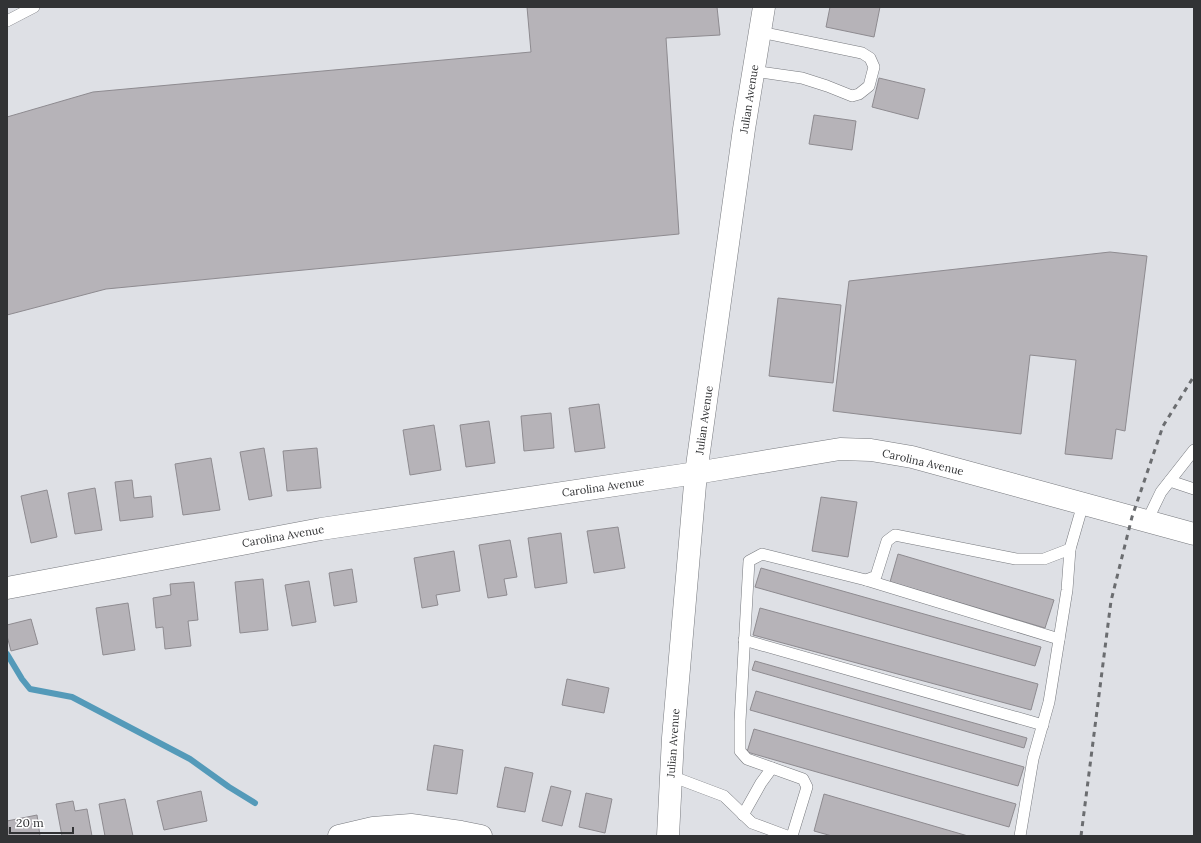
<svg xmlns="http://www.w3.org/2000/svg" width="1201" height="843" viewBox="0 0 1201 843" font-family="Lora,serif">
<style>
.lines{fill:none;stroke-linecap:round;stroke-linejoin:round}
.stream{stroke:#549ab9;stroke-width:6}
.building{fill:#b6b3b8;stroke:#8e8b90}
.service-casing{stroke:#77797e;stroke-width:12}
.minor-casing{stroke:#77797e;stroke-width:23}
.tertiary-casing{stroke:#77797e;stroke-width:23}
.service{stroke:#fff;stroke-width:11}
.minor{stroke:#fff;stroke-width:22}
.tertiary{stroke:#fff;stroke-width:22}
.rail{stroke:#6b6d70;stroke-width:3;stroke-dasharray:5 5;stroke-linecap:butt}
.labels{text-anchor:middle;stroke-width:4;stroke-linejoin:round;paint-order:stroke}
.street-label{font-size:11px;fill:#323335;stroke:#fff}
</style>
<rect width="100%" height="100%" fill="#dee0e5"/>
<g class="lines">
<!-- stream -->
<polyline class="stream" points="7,654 22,679 30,689 72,697 190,759 229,787 255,803"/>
</g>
<!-- building -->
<g class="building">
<polygon points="527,7 717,7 720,35 666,38 679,234 106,289 7,315 7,117 93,92 531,52"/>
<polygon points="830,7 880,7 874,37 826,27"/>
<polygon points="879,78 925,89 918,119 872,107"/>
<polygon points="814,115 856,121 852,150 809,144"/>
<polygon points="1110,252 1147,256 1125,431 1116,429 1112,459 1065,454 1076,360 1030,355 1021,434 833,411 849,281"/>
<polygon points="778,298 841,305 833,383 769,376"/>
<polygon points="599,404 605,448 575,452 569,408"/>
<polygon points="551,413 554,448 524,451 521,416"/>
<polygon points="489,421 495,463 466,467 460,425"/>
<polygon points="434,425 441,470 410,475 403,430"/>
<polygon points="264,448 272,496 249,500 240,452"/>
<polygon points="317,448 321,488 287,491 283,451"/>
<polygon points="211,458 220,510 183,515 175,464"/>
<polygon points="132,480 134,498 151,496 153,517 120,521 115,482"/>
<polygon points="95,488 102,530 75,534 68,493"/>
<polygon points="47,490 57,537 31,543 21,496"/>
<polygon points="821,497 857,502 848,557 812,551"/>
<polygon points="618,527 625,568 594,573 587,531"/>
<polygon points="561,533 567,583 535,588 528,538"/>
<polygon points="510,540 517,577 504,579 507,595 488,598 479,545"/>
<polygon points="454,551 460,591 436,595 438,605 422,608 414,558"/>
<polygon points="898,554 1054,600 1045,628 890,582"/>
<polygon points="761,568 1041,647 1035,666 755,587"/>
<polygon points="352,569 357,602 334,606 329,573"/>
<polygon points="263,579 268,630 240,633 235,582"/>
<polygon points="309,581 316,622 292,626 285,585"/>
<polygon points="194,582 198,620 188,621 191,646 165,649 163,627 156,628 153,598 171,595 170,584"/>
<polygon points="128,603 135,650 103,655 96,608"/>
<polygon points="760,608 1038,684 1031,710 753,635"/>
<polygon points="31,619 38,644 11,651 7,636 7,625"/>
<polygon points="755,661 1027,738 1024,748 752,670"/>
<polygon points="567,679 609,688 604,713 562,705"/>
<polygon points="756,691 1024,767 1018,786 750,710"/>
<polygon points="754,729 1016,804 1009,827 747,752"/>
<polygon points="434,745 463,750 457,794 427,790"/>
<polygon points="505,767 533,773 525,812 497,807"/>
<polygon points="551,786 571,791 562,826 542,821"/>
<polygon points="201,791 207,821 164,830 157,801"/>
<polygon points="586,793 612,799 605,833 579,827"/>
<polygon points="824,794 968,836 832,836 814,831"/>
<polygon points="125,799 133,836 105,836 99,804"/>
<polygon points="73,801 75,811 87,809 92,836 62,836 56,804"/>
<polygon points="37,815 40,836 9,836 7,821"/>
</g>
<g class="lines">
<!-- service casing -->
<g class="service-casing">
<g id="service">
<polyline points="7,21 34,7"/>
<polyline points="753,71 802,78 827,86 852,96 859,94 869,86 874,67 870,58 862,53 760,32"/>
<polyline points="1170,481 1194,489"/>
<polyline points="1147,521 1161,492 1194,450"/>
<polyline points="866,580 1059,639"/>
<polyline points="744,640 1043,725"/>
<polyline points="671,776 724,796 752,823 787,836"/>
<polyline points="743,815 761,783 772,768"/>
<polyline points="792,836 807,787 803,779 747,759 740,751 740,721 749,561 762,554 866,580 876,576 887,541 895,535 1016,559 1044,559 1070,549"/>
<polyline points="1020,836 1033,759 1049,702 1067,590 1070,549 1083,504"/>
</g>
</g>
<!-- minor casing -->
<g class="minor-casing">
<g id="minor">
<polyline points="7,588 321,529 696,473 840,449 871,450 912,457 1194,534"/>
<polyline points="339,836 373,828 411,825 461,832 481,836"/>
</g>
</g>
<!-- tertiary casing -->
<g class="tertiary-casing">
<polyline id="tertiary" points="668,836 673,738 696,473 744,129 764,7"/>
</g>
<!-- service -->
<use href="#service" class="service"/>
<!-- minor -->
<use href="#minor" class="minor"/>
<!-- tertiary -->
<use href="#tertiary" class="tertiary"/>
<!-- rail -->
<polyline class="rail" points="1081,836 1111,601 1132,517 1163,426 1194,376"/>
</g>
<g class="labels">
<!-- street labels -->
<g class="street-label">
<text transform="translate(749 99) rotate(-81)" y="4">Julian Avenue</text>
<text transform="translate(704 420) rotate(-82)" y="4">Julian Avenue</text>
<text transform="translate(923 462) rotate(13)" y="4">Carolina Avenue</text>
<text transform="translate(603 487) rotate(-8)" y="4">Carolina Avenue</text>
<text transform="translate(283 536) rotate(-10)" y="4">Carolina Avenue</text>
<text transform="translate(673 743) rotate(-86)" y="4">Julian Avenue</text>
</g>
</g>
<!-- border -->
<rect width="1201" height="843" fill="none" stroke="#323335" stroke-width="16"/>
<!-- scale -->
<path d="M10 827v6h63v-6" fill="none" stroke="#323335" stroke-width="2"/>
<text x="16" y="827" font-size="12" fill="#323335" stroke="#ffffff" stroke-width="3" paint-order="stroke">20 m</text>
</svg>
